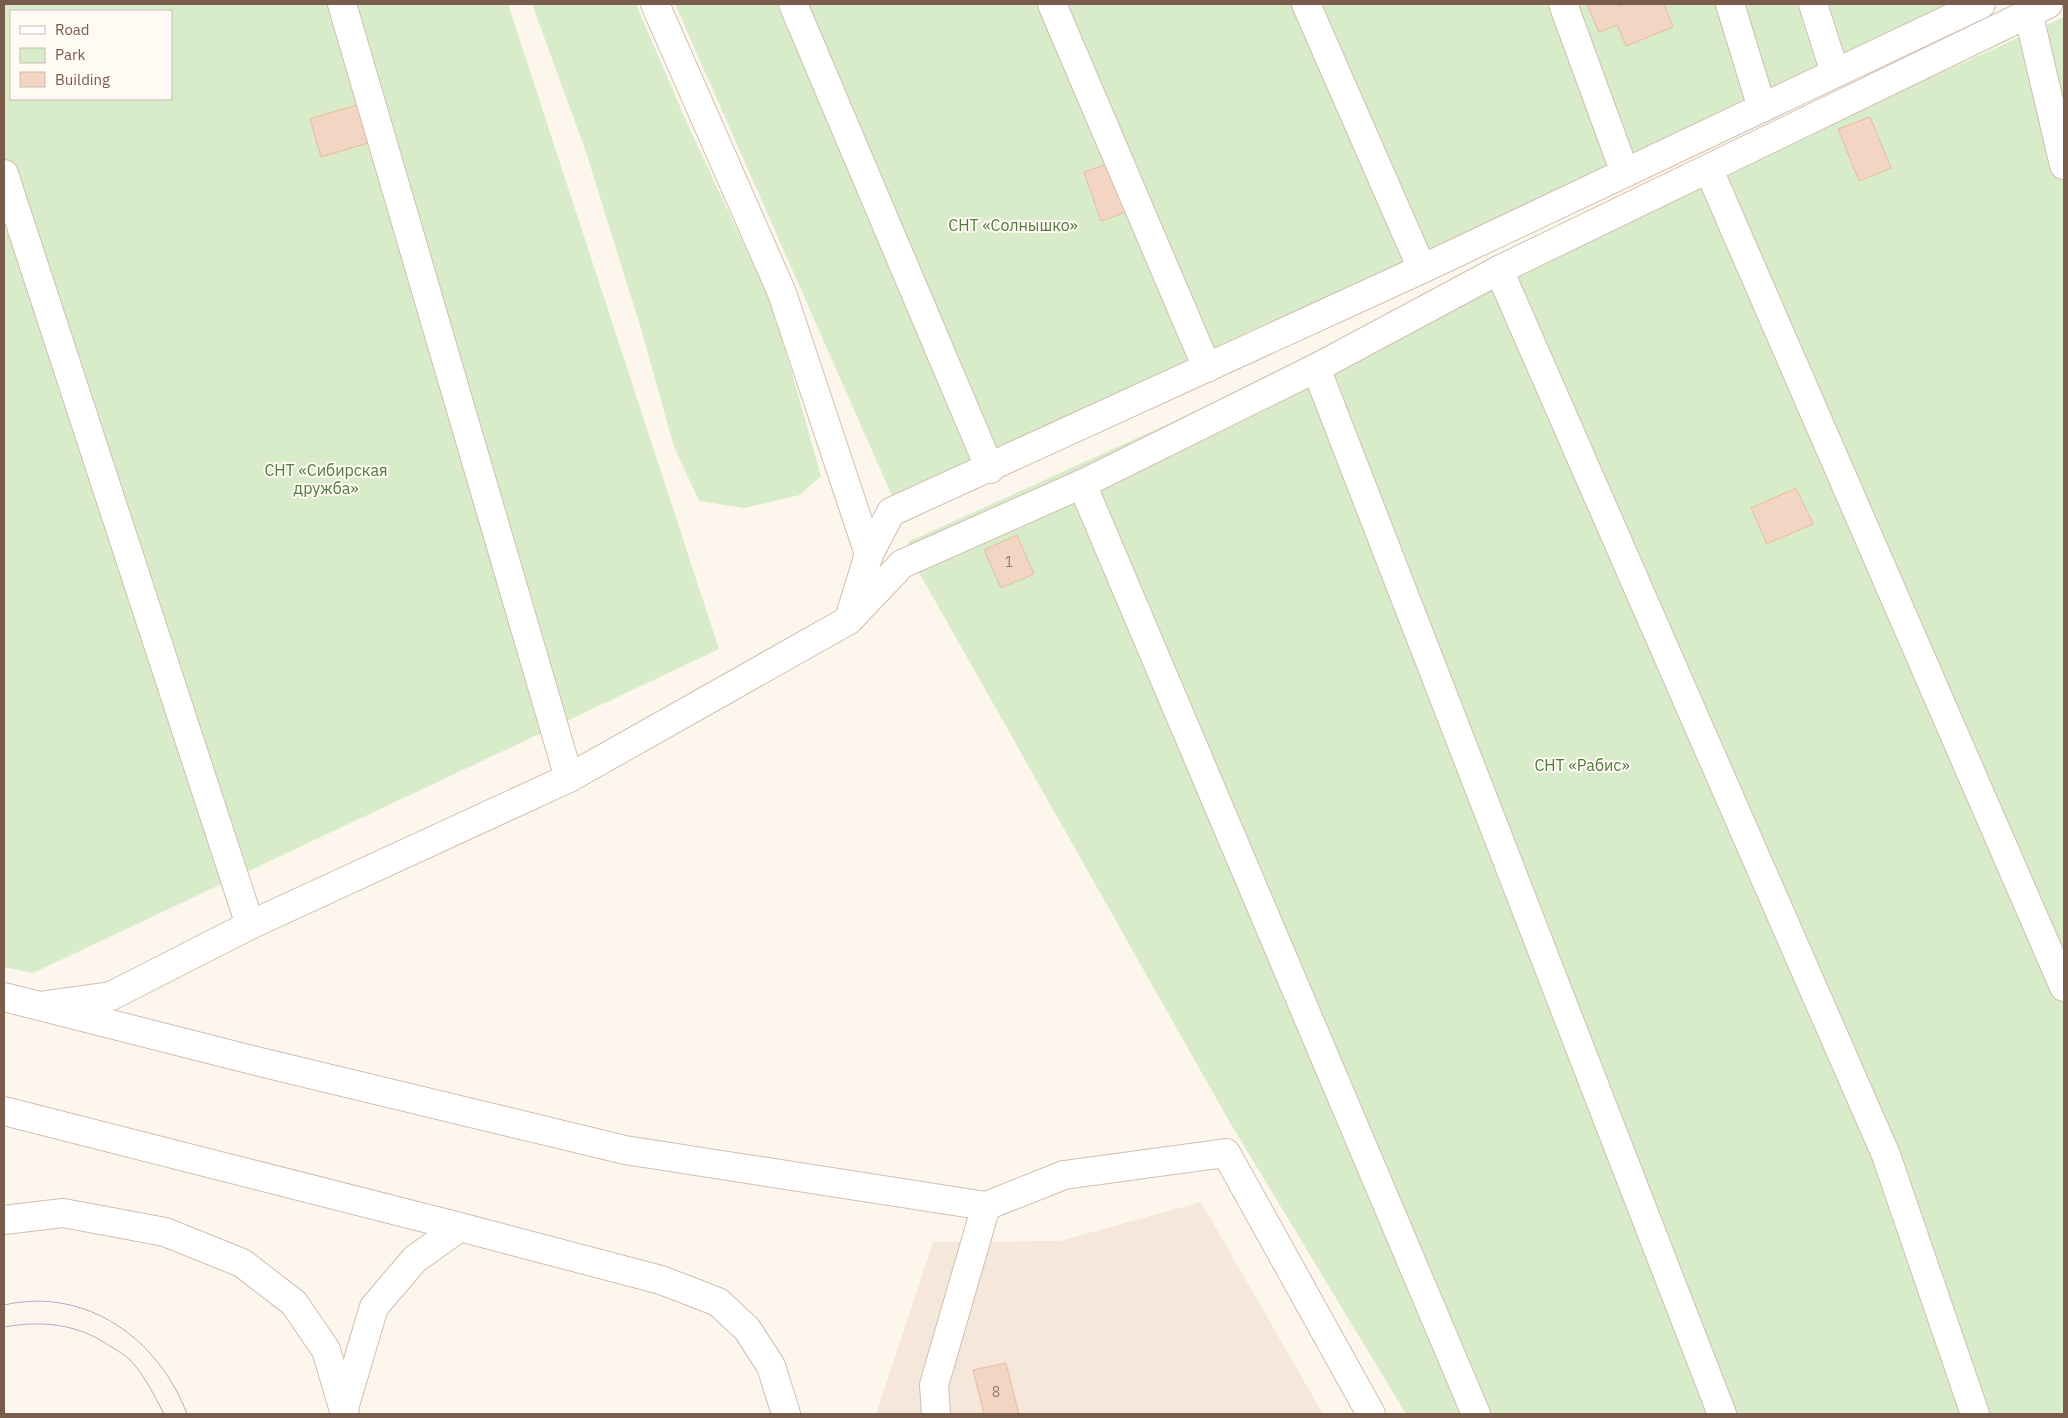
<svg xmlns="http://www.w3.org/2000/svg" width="2068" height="1418" viewBox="0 0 2068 1418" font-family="'IBM Plex Sans',sans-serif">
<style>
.residential{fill:#f5e8da}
.green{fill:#d8ecc9;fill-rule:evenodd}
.building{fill:#f3d5c3;stroke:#e6bba3}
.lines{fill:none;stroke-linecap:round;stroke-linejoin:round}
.minor-casing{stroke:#d1beb0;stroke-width:30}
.minor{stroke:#fff;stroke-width:28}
.tram{stroke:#b9a8c9;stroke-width:1}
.labels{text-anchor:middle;stroke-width:4;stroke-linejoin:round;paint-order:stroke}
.number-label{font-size:14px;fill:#987a6a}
.park-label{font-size:16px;fill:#537a41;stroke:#fffaf3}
</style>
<rect width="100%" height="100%" fill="#fdf6ec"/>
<!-- residential -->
<polygon class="residential" points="1201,1202 1323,1414 876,1414 933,1242 1060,1241"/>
<!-- green -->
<g class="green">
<path d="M 4,4 L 508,4 L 719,649 L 33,973 L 4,967 ZM 11,11 L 171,11 L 171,99 L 11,99 Z"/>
<polygon points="532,4 636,4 687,123 774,309 821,476 800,495 744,508 699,501 674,447 642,332 586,152"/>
<polygon points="675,4 1969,4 904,523"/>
<polygon points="2064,17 2064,1414 1406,1414 1229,1121 912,560 908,542"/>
</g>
<!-- building -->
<g class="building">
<polygon points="1587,4 1617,4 1618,6 1623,4 1664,4 1673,27 1626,46 1617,25 1599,32"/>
<polygon points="360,104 371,142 321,157 310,119"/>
<polygon points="1870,117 1891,168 1859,181 1838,129"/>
<polygon points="1114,162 1132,210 1101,221 1084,172"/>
<polygon points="1796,488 1813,524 1767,544 1751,508"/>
<polygon points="1017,535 1034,574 1001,588 984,550"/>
<polygon points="1006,1363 1019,1414 984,1414 973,1370"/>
</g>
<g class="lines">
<!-- minor casing -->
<g class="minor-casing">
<g id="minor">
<polyline points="342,4 569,778"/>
<polyline points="655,4 782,293 869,554"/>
<polyline points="793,4 990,469"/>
<polyline points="1052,4 1207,368"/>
<polyline points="1306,4 1422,269"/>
<polyline points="1563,4 1625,173"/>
<polyline points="1730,4 1762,108"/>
<polyline points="1813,4 1835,73"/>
<polyline points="2028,12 2064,165"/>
<polyline points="1709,170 2064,987"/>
<polyline points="4,174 250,925"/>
<polyline points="1499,270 1886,1155 1975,1414"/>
<polyline points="1316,368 1722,1414"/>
<polyline points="1082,484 1476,1414"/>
<polyline points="850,616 869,554 891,512 1422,269 1981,4"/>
<polyline points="4,997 252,1060 625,1150 986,1206 1064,1175 1226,1153 1371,1414"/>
<polyline points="39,1006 111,996 250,925 569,778 849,620 902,564 1082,484 1316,368 1499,270 2048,4"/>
<polyline points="4,1111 460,1227 661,1280 718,1302 747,1329 771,1366 786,1414"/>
<polyline points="4,1220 63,1213 165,1232 242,1263 294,1303 326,1350 345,1414"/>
<polyline points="344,1408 374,1307 415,1259 460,1227"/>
<polyline points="936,1414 934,1385 986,1206"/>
</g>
</g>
<!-- minor -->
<use href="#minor" class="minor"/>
<!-- tram -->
<g class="tram">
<path d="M 4,1305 C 86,1286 159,1339 187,1414"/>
<path d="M 4,1327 C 44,1320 79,1324 113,1348 C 118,1351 125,1355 129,1359 C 144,1374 154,1395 164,1414"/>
</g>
</g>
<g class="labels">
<!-- number labels -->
<g class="number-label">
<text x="1009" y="567">1</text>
<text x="996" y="1397">8</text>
</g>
<!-- park labels -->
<g class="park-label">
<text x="1013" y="231">СНТ «Солнышко»</text>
<text x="326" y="476">СНТ «Сибирская<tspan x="326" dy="18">дружба»</tspan></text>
<text x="1582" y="771">СНТ «Рабис»</text>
</g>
</g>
<!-- border -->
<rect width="2068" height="1418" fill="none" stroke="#7a5c4d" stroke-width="10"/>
<!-- legend -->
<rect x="10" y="10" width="162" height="90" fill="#fffaf3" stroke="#cabbb1"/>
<rect x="20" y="26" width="25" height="8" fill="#ffffff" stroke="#cabbb1"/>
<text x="55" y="35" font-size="15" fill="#7a5c4d">Road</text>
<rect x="20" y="48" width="25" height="15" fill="#d8ecc9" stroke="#cabbb1"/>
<text x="55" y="60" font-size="15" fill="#7a5c4d">Park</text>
<rect x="20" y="72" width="25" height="15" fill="#f3d5c3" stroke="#cabbb1"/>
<text x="55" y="85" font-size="15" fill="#7a5c4d">Building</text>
</svg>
